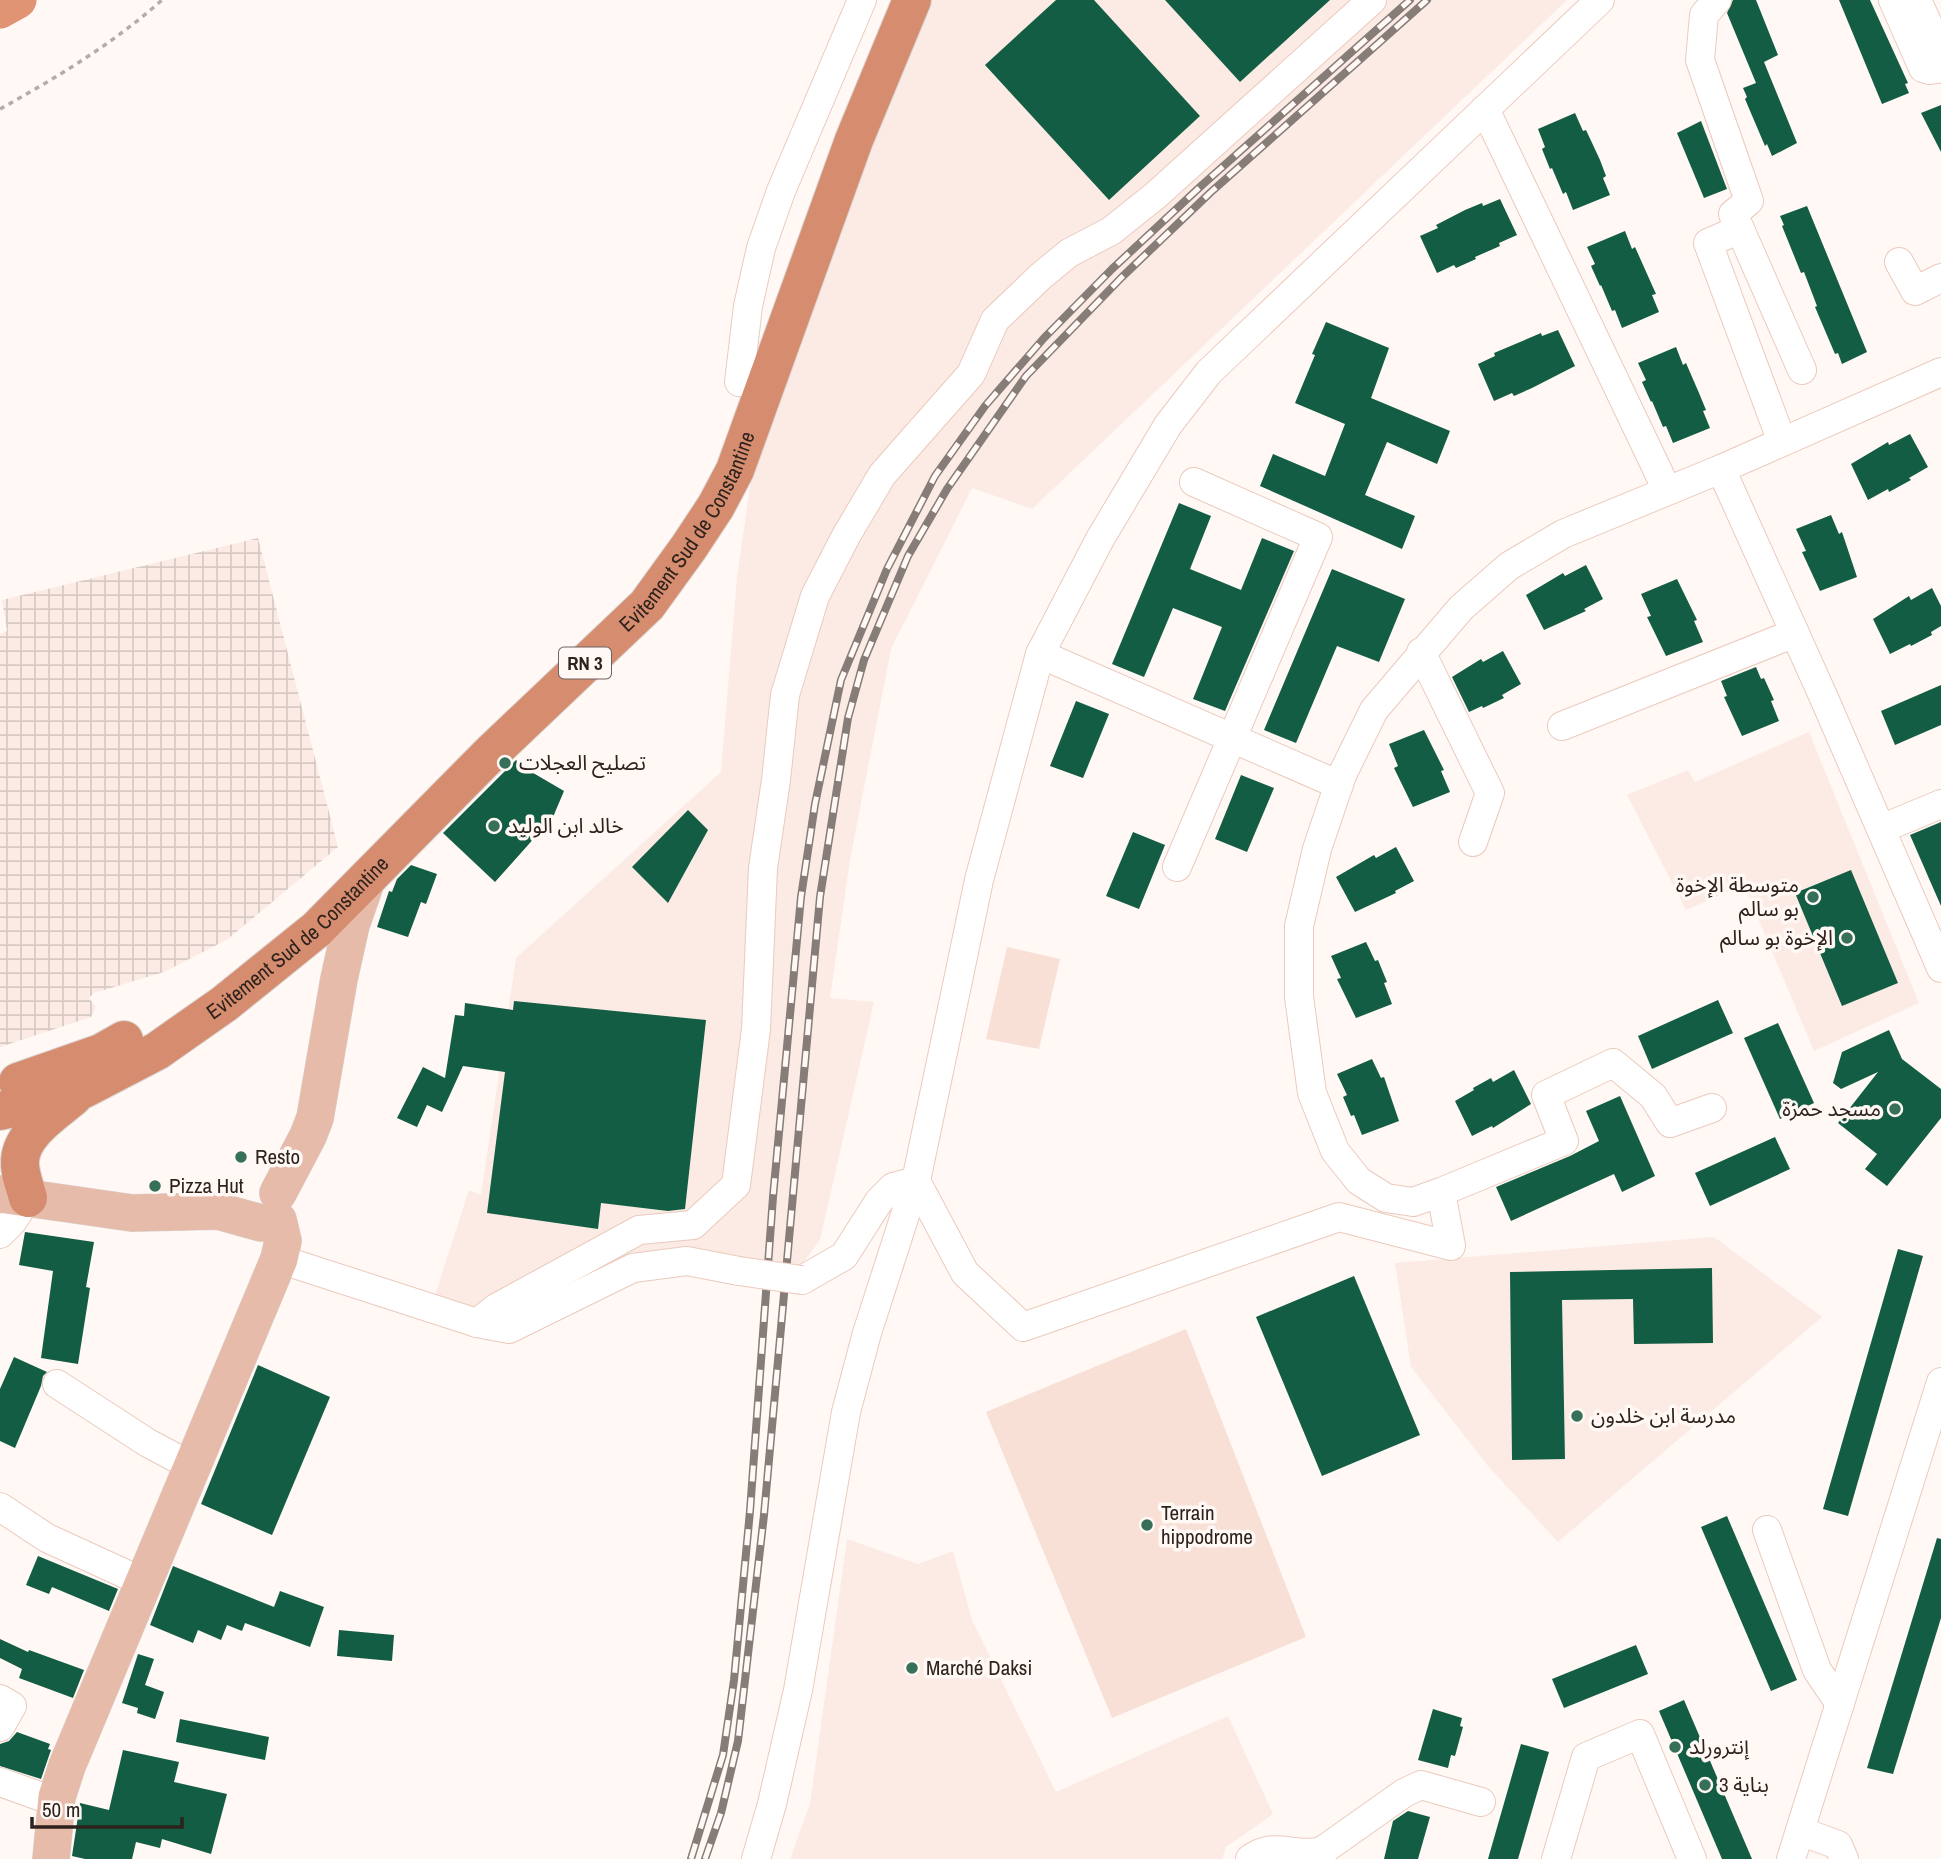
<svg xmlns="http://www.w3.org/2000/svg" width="1941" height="1859" viewBox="0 0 1941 1859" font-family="'Archivo Narrow','Noto Sans Arabic',sans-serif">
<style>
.built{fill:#fbebe4}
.industrial{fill:url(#industrial-grid)}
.pitch{fill:#f8e0d6}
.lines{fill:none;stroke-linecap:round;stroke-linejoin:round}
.river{stroke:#e19474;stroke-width:37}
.building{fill:#125d43}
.minor-casing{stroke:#ebcabd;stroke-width:30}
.major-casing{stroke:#d9d7d6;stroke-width:38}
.highway-casing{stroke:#d9d7d6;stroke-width:40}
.path{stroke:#b5aca9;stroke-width:3.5;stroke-dasharray:5 5;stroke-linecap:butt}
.minor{stroke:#fff;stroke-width:28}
.major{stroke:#e6bba9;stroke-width:37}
.highway{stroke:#d68d6f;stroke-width:38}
.rail-casing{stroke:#867c78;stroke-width:8}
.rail{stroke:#fff8f5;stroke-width:5;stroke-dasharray:16;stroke-linecap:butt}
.minor-bridge-casing{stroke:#ebcabd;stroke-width:30;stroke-linecap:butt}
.minor-bridge{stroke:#fff;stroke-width:28}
.poi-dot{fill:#377058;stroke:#fff8f5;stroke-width:2.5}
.labels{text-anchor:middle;stroke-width:7;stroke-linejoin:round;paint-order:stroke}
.shield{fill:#fff8f5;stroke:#6d625e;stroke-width:2}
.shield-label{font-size:19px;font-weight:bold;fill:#2e221d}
.street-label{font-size:21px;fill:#2e221d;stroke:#fff8f5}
.poi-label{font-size:21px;fill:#2e221d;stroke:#fff8f5;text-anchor:start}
</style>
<defs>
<pattern id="industrial-grid" width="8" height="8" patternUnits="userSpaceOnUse" patternTransform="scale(1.75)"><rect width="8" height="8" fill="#fbebe4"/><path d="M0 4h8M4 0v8" fill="none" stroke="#d7c9c3"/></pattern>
</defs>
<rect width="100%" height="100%" fill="#fff8f5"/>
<!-- built -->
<g class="built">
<polygon points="924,0 1567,0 1032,509 972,488 891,649 850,860 830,998 874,1002 820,1240 796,1273 662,1252 590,1270 502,1319 435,1295 469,1190 481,1195 516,958 721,772 737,578 756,444"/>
<polygon points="1809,732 1919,1003 1814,1051 1744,885 1686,910 1627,795 1688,770 1695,782"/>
<polygon points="1714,1237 1822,1317 1558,1542 1488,1466 1411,1367 1395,1263"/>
<polygon points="847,1539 918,1564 953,1551 972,1620 1056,1792 1228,1716 1273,1814 1226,1847 1222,1859 790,1859 810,1804"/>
</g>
<!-- industrial -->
<polygon class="industrial" points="258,538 338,847 228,939 164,972 94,993 89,998 96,1007 91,1017 0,1047 0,634 7,631 2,600"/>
<!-- pitch -->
<g class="pitch">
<polygon points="1007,947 1060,959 1039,1049 986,1039"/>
<polygon points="1186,1329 1306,1637 1112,1718 986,1412"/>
</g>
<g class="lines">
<!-- river -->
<polyline class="river" points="0,10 18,0"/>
</g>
<!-- building -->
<g class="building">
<polygon points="1056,0 1094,0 1200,116 1109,200 985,65"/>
<polygon points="1165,0 1330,0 1240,82"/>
<polygon points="1733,0 1756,0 1778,55 1764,62 1797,143 1772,156 1767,144 1765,146 1745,99 1747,97 1743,88 1756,83 1727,13"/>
<polygon points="1839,0 1870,0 1908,83 1905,84 1909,93 1882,104"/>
<polygon points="1941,105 1941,152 1921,113"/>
<polygon points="1575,113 1583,131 1586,130 1600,160 1606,176 1603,178 1610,195 1573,210 1566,192 1563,194 1552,168 1550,169 1542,149 1545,147 1538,129"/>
<polygon points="1701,121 1727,189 1704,198 1677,133"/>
<polygon points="1500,199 1517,235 1499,243 1500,246 1475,257 1476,259 1456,268 1454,265 1437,273 1420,236 1438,228 1436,225 1465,210 1482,203 1483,206"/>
<polygon points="1807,206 1867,352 1842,364 1838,353 1835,354 1815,307 1817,306 1804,272 1801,273 1782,226 1784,225 1780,216"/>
<polygon points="1625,231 1632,249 1635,247 1656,294 1652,295 1659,312 1622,328 1615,310 1612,311 1601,285 1600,286 1591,266 1595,264 1587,247"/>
<polygon points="1326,322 1389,348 1371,398 1450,431 1437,464 1387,442 1365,495 1415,516 1402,549 1260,486 1273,454 1325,476 1345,424 1295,403 1315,355 1312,354"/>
<polygon points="1558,330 1575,366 1532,388 1514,396 1512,393 1494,401 1478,364 1495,356 1494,353 1541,333 1542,336"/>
<polygon points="1676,347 1683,365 1686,363 1699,393 1706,410 1703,411 1710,428 1673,443 1666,426 1663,427 1652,401 1651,402 1642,382 1646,380 1638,363"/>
<polygon points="1910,434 1928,467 1909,478 1911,480 1889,492 1888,489 1868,500 1851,464 1888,442 1889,445"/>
<polygon points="1179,503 1211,516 1190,569 1241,590 1262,538 1294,551 1225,711 1193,699 1222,627 1173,608 1144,677 1112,664"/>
<polygon points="1831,515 1839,534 1842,532 1857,577 1820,591 1802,552 1806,551 1796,529"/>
<polygon points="1586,565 1603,599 1584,609 1586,611 1544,630 1526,595 1563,573 1565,576"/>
<polygon points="1332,569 1405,599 1379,662 1337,646 1296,743 1264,730"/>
<polygon points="1677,579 1697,620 1694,621 1703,642 1666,656 1647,617 1651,616 1641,594"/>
<polygon points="1932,588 1941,606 1941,626 1931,632 1932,635 1911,646 1910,644 1890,654 1873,619 1909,596 1911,600"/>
<polygon points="1503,651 1521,684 1502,695 1504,698 1483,708 1482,706 1469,712 1452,677 1481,659 1483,662"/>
<polygon points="1756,667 1761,679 1764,678 1774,700 1771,701 1779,721 1742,736 1724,697 1727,696 1721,681"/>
<polygon points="1941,685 1941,725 1895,745 1881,711"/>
<polygon points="1076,701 1109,714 1083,778 1050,766"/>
<polygon points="1424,730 1444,770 1441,771 1450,792 1413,807 1394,768 1398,766 1389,744"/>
<polygon points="516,760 523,767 564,791 553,817 495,882 443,833"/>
<polygon points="1241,775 1274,788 1247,852 1215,839"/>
<polygon points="688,810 708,830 668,903 632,867"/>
<polygon points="1941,822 1941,906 1910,835"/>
<polygon points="1133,832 1165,845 1139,909 1106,896"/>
<polygon points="1396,847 1414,881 1395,891 1396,893 1355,912 1336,877 1374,855 1376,858"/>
<polygon points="411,865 437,874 426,904 421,902 408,937 377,927 389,891 392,892 397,879"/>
<polygon points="1851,870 1898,983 1842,1006 1795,893"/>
<polygon points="1366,942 1375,961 1378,960 1387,982 1384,983 1392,1004 1356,1018 1337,979 1341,978 1331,956"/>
<polygon points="1718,1000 1733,1033 1652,1069 1638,1036"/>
<polygon points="514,1001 706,1020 685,1209 668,1211 601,1203 598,1229 487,1213 505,1072 463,1066 442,1112 427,1105 417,1127 397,1118 423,1067 445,1078 455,1015 464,1016 465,1003 513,1010"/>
<polygon points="1778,1023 1814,1103 1780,1119 1744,1038"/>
<polygon points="1889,1030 1902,1059 1941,1089 1941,1118 1887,1186 1865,1169 1877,1154 1838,1123 1878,1072 1841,1089 1833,1083 1842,1052"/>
<polygon points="1372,1059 1381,1078 1384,1077 1399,1121 1362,1135 1354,1115 1351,1116 1343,1097 1347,1095 1337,1074"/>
<polygon points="1514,1070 1531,1104 1493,1128 1492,1126 1472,1136 1455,1101 1474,1090 1473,1088 1491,1078 1493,1082"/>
<polygon points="1620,1096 1655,1176 1622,1192 1614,1174 1511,1221 1496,1187 1570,1156 1599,1141 1586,1111"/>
<polygon points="1775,1137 1790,1169 1710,1206 1695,1173"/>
<polygon points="25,1232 94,1242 86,1287 90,1288 78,1364 41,1358 53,1271 19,1265"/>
<polygon points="1898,1249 1923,1256 1848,1516 1823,1509"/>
<polygon points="1712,1268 1713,1343 1634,1344 1633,1299 1562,1300 1565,1459 1512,1460 1510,1272"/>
<polygon points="1354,1276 1420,1435 1322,1476 1256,1317"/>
<polygon points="14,1357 47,1372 43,1376 41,1386 15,1448 0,1441 0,1389"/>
<polygon points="258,1365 330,1397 272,1535 201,1504"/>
<polygon points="1727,1516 1797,1680 1771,1691 1701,1527"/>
<polygon points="1937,1538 1941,1539 1941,1618 1893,1774 1867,1768"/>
<polygon points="38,1556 118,1589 109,1611 52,1587 49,1594 26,1585"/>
<polygon points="173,1566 274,1607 280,1591 324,1607 310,1647 245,1623 242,1631 227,1625 221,1640 198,1630 193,1643 150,1625"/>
<polygon points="339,1630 394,1635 392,1661 337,1656"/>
<polygon points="0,1639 28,1652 29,1650 84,1670 73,1698 19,1678 22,1669 0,1658"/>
<polygon points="1636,1645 1648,1674 1564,1708 1552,1679"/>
<polygon points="138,1654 154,1659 145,1685 164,1692 155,1719 137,1713 138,1708 122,1703"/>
<polygon points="1684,1700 1752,1859 1722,1859 1659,1711"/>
<polygon points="1433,1709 1462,1718 1460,1726 1463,1727 1455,1756 1451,1755 1448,1768 1418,1760"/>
<polygon points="180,1719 269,1737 265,1760 176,1742"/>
<polygon points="17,1732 50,1744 48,1749 51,1750 41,1779 0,1766 0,1744 9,1741"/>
<polygon points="1521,1744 1549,1752 1518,1859 1488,1859"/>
<polygon points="123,1750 179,1762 174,1782 227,1794 211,1854 162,1839 160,1848 136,1842 132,1859 85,1859 72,1856 80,1803 109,1810"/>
<polygon points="1408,1811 1430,1817 1418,1859 1384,1859 1393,1821"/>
</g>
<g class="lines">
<!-- minor casing -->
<g class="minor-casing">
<g id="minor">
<polyline points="1717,0 1704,15 1700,60 1749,201 1733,214 1740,229 1708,243 1782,442"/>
<polyline points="1893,0 1923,68 1930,70 1937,69 1941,64"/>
<polyline points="1917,0 1941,53"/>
<polyline points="1485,109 1667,490"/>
<polyline points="1740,229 1802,370"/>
<polyline points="1899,262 1915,291 1941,278"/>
<polyline points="739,382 748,306 761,248 781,191 862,0"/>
<polyline points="1721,469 1824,698 1941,968"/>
<polyline points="1421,652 1490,793 1473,842"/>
<polyline points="1040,654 1339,785"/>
<polyline points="1562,726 1795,633"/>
<polyline points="1881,829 1941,804"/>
<polyline points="1177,867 1318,537 1194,482"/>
<polyline points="1712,1108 1670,1123 1653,1096 1613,1063 1546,1095 1564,1141 1441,1192 1413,1202 1386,1198 1359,1181 1335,1151 1312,1093 1299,997 1299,926 1317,849 1342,775 1374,710 1461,608 1509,566 1563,534 1721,469 1941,372"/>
<polyline points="0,1234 12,1222 28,1198"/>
<polyline points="279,1259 477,1323 509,1329 633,1268 687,1261 739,1271"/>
<polyline points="802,1280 844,1256 879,1201 893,1187 916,1181 965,1273 1023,1327 1339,1217 1451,1246 1441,1192"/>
<polyline points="477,1323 496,1308 639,1230 693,1225 736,1185 756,1029 763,868 776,780 785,695 815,596 846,536 882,475 971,374 995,320 1041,276 1069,253 1111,231 1156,195 1372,0"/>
<polyline points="57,1384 148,1443 193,1467"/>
<polyline points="0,1507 47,1538 143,1582"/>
<polyline points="1767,1530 1817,1670 1840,1704"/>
<polyline points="0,1699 12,1706 0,1727"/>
<polyline points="0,1782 56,1802"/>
<polyline points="1800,1831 1838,1845 1844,1859"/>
<polyline points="756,1859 772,1804 798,1690 846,1412 867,1333 916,1181 979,880 1040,654 1100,539 1168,425 1209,372 1600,0"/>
<path d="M 1250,1859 C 1275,1840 1295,1859 1322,1851 L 1404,1793 L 1421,1785 L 1481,1802"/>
<polyline points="1556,1859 1586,1757 1640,1734 1692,1859"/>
<polyline points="1791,1859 1941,1382"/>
</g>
</g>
<!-- major casing -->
<g class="major-casing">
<g id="major">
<polyline points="278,1193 308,1136 315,1118 339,979 351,925 366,882"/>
<polyline points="0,1194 132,1213 218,1211 261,1223"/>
<polyline points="51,1859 57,1797 67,1766 279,1259 283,1241 278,1220"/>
</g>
</g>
<!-- highway casing -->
<g class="highway-casing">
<g id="highway">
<polyline points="18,1082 101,1053 124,1040"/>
<path id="s1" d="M 0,1111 L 41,1102 L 84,1089 L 157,1051 L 224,1004 L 317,929 L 489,755 L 647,605 L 689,547 L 716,506 L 735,470 L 854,140 L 912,0"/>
<path d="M 28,1198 C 25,1186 19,1173 20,1160 C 22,1133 54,1113 73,1097"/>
</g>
</g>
<!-- path -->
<path class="path" d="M 0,109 C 56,78 114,43 162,0"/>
<!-- minor -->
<use href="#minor" class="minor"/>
<!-- major -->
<use href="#major" class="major"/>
<!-- highway -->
<use href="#highway" class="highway"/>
<!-- rail casing -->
<g class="rail-casing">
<g id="rail">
<polyline points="691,1859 723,1755 734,1680 750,1511 773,1197 801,897 815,804 841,680 887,569 935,476 985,406 1044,338 1112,269 1201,186 1410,0"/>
<polyline points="705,1859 721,1813 738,1741 764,1515 820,897 848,718 864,660 908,556 947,489 1026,376 1122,277 1211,192 1427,0"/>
</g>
</g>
<!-- rail -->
<use href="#rail" class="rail"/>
<!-- minor-bridge casing -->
<g class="minor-bridge-casing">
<polyline id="minor-bridge" points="739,1271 802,1280"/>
</g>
<!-- minor-bridge -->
<use href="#minor-bridge" class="minor-bridge"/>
</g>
<!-- markers -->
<g class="poi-dot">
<circle cx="505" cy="763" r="7"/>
<circle cx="494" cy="826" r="7"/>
<circle cx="1813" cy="897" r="7"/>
<circle cx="1847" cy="938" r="7"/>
<circle cx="1895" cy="1109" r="7"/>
<circle cx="241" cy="1157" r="7"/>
<circle cx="155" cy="1186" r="7"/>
<circle cx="1577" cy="1416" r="7"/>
<circle cx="1147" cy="1525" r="7"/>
<circle cx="912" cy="1668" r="7"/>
<circle cx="1675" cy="1747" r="7"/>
<circle cx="1705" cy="1785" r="7"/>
</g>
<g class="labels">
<!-- shield labels -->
<rect class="shield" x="559" y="647.5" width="52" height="31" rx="5"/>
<g class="shield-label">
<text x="585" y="670">RN 3</text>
</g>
<!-- street labels -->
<g class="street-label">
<text dy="7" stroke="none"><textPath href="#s1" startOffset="917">Evitement Sud de Constantine</textPath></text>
<text dy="7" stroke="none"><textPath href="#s1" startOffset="350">Evitement Sud de Constantine</textPath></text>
</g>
<!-- poi labels -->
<g class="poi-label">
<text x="519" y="770">تصليح العجلات</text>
<text x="508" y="833">خالد ابن الوليد</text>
<text x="1799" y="892" text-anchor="end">متوسطة الإخوة<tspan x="1799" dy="24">بو سالم</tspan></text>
<text x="1833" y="945" text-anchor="end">الإخوة بو سالم</text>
<text x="1881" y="1116" text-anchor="end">مسجد حمزة</text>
<text x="255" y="1164">Resto</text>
<text x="169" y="1193">Pizza Hut</text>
<text x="1591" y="1423">مدرسة ابن خلدون</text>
<text x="1161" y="1520">Terrain<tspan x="1161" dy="24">hippodrome</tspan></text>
<text x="926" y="1675">Marché Daksi</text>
<text x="1689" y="1754">إنترورلد</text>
<text x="1719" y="1792">بناية 3</text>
</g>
</g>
<!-- scale -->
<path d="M32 1817v10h150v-10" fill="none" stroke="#2e221d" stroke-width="3.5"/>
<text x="42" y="1817" font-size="21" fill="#2e221d" stroke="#fff8f5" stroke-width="5" paint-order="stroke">50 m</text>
</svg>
